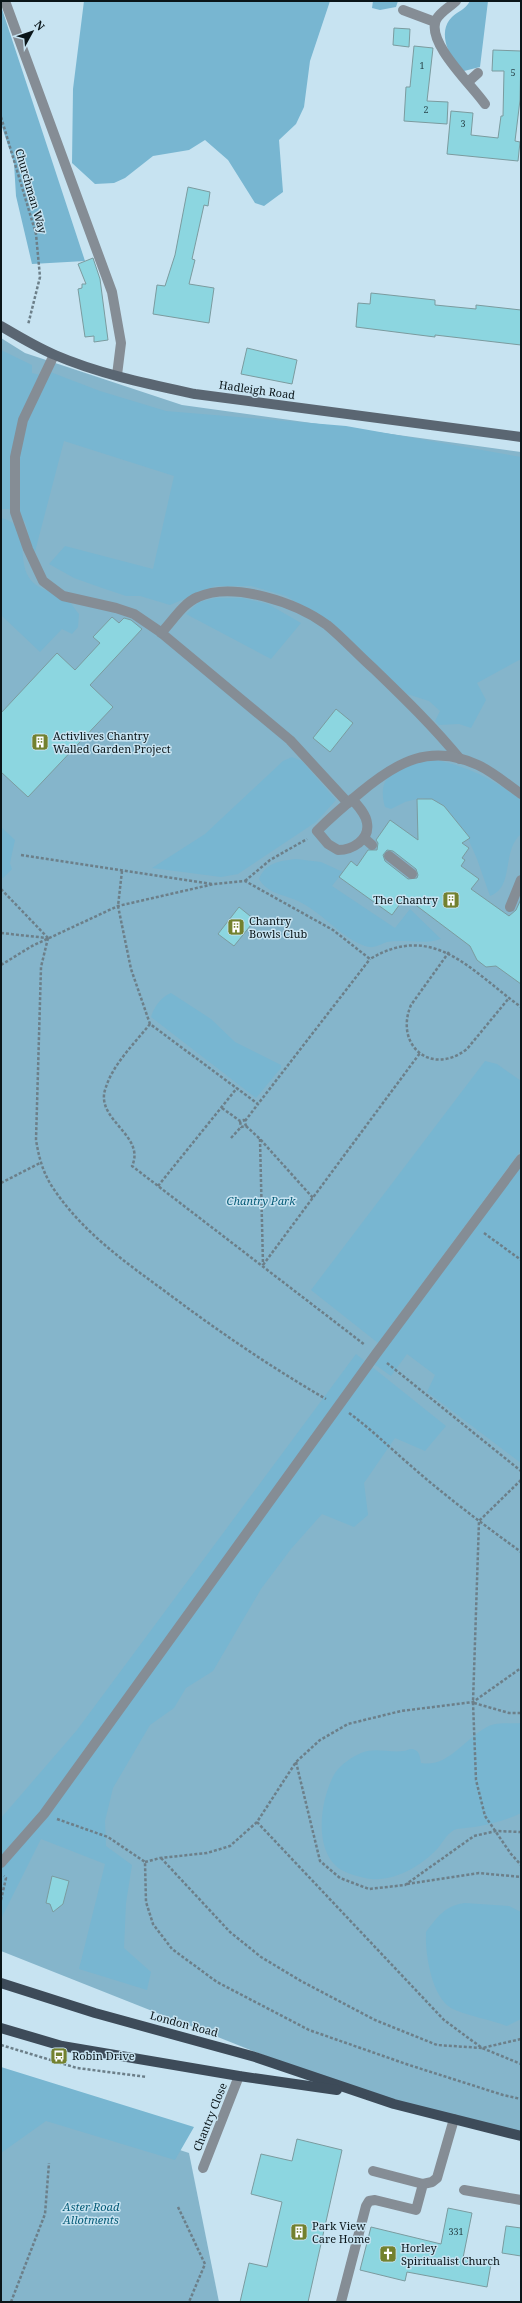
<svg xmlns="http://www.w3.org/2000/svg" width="522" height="2303" viewBox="0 0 522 2303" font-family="'Noto Serif',serif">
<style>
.green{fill:#85b5cb}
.forest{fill:#78b6d1}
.building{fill:#8cd6e0;stroke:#7b9b9f;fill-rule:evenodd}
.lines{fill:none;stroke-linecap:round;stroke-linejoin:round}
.path{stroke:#6c7f89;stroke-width:2.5;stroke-dasharray:3 2;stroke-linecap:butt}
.lane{stroke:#858d95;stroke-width:10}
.street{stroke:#858d95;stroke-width:10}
.secondary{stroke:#5a6672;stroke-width:10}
.primary{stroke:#3d4b59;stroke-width:10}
.labels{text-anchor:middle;stroke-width:3;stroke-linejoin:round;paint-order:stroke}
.number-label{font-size:9px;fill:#2a454b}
.street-label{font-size:11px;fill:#0a1519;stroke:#c7e3f1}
.poi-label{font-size:11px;fill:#0a1519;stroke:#c7e3f1;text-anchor:start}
.park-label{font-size:11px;font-style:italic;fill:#065b77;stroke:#c7e3f1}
</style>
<rect width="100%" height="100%" fill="#c7e3f1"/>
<!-- green -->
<g class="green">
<polygon points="1,338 25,353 182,405 521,452 521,2136 359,2093 1,1951"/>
<polygon points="56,2110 189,2153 219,2302 1,2302 1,2133"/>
</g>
<!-- forest -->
<g class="forest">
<polygon points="84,1 330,1 310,61 304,107 296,124 279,140 283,192 264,206 255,203 228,160 205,140 189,150 153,156 125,178 114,183 95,184 72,163 73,89"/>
<polygon points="373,1 398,1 396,7 380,10 372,8"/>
<path d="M 470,1 L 488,1 L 480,67 L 464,71 C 450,61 436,32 452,17 C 458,11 465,10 470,1 Z"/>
<polygon points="1,6 85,261 32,264 16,196 14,163 1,124"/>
<polygon points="1,350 32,365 32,373 40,375 45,370 100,391 166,411 346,426 521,457 521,659 477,683 486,700 471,728 459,724 439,725 435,721 440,711 429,701 407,694 333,624 286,596 251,586 215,586 170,605 140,596 126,596 102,588 74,578 49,564 65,546 153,569 174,476 64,441 31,567 28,532 25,522 9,509 1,509"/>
<path d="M 1,518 C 29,523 18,554 27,574 C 36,592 54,590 67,600 C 72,603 75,610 79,614 L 78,627 L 72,634 L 62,629 L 40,652 L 1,615 Z"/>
<polygon points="216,598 242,598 268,604 301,623 271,659 186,614 199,602"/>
<polygon points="292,757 302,761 336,800 316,822 238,874 221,877 152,868 205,834 283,761"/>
<path d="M 433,759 C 468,767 492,778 521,800 L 521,834 C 501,851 515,887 490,896 L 477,859 L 466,834 L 432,800 L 421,798 L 405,802 L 391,809 L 385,807 C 374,770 406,766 433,759 Z"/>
<polygon points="1,827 15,840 10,863 12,869 3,878 1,877"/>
<path d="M 296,859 L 321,862 L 343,872 L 332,886 L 395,928 L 410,909 L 441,939 C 424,945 405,939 387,942 C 381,944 375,948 369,947 C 343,941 324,913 298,901 C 283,894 268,894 259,879 C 266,862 280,861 296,859 Z"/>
<path d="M 171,993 L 211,1019 L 235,1042 L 281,1065 L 281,1068 L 256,1098 L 151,1017 C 154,1007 161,997 171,993 Z"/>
<polygon points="485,1061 497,1064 521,1081 521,1150 378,1343 311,1290"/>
<polygon points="521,1165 521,1463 427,1392 435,1375 407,1354 391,1376 374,1364"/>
<polygon points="356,1354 446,1426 425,1451 395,1438 364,1483 368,1515 354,1527 322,1514 291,1549 261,1589 213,1671 186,1688 174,1708 150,1725 113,1788 105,1821 106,1846 132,1865 126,1903 124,1948 151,1972 147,1990 79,1969 105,1864 41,1839 1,1919 1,1818 77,1730"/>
<path d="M 521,1723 L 521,1813 C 507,1820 490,1824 475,1827 C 469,1828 459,1828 454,1830 C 446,1835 443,1842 438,1848 C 421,1866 396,1881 371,1879 C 362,1878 344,1873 337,1867 C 313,1846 321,1797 335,1773 C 341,1764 352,1757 361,1753 C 375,1747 390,1753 403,1751 C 408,1751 410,1747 415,1750 C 420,1752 420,1758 421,1763 C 448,1768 464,1739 487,1727 C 495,1722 511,1724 521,1723 Z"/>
<path d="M 465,1903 L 509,1906 L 521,1912 L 521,2019 L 507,2026 C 492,2020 464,2015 451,2008 C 431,1995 425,1953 426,1932 C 437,1917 446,1905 465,1903 Z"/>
<polygon points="1,2067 194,2127 175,2160 46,2121 1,2153"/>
</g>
<!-- building -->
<g class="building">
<polygon points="394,28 410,29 409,47 393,45"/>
<polygon points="414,46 433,48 427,101 448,102 447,124 404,121 406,87 410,87"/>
<polygon points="493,50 521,51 520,100 515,141 520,142 518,161 447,154 451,111 473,113 471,135 498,138 501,116 503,116 504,71 492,71"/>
<polygon points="188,187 210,192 208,206 204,205 192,259 195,260 189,284 214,288 209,323 153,314 157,285 165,286 175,255"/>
<polygon points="93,258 100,279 108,340 94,342 94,336 85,337 78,289 82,288 82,284 86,284 78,264"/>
<polygon points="371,293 435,300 435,305 476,309 476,305 521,310 521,345 435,335 435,337 356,327 358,303 370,304"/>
<polygon points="247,348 297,360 292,384 241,374"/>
<polygon points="112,617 119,623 124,618 131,620 142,629 90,685 113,707 28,797 1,772 1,713 57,653 75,670 100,643 93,637"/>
<polygon points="336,709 353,723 330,752 313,738"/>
<path d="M 417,799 L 432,799 L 444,806 L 470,838 L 462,843 L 469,848 L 462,858 L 465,860 L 461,866 L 479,879 L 471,889 L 509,916 L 516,910 L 521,899 L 521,984 L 496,966 L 486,967 L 477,960 L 470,946 L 405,897 L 392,915 L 339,877 L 351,861 L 357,866 L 368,850 L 377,850 L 378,843 L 376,840 L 390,820 L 418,840 ZM 387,850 L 393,851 L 416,869 L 418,875 L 417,878 L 408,879 L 385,861 L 383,855 Z"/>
<polygon points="239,907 255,920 234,946 218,934"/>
<polygon points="52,1876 69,1881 63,1904 53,1912 50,1904 46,1903"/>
<polygon points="297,2139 342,2150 308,2302 240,2302 249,2263 267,2267 282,2202 251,2194 261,2154 292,2161"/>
<polygon points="448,2208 472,2213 463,2258 491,2264 487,2287 407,2272 405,2281 360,2270 371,2227 441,2244"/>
<polygon points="506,2226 521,2228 521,2256 502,2253"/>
</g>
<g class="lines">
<!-- path -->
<g class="path">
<polyline points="1,117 36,234 40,277 28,325"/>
<polyline points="21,855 212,884"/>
<polyline points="122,871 118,906 131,969 150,1024 258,1104 370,959"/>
<polyline points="245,881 270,860 307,839"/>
<polyline points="1,889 48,938"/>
<polyline points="1,933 47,938"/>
<path d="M 48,938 L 41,967 L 36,1140 C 39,1158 43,1173 53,1188 C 81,1230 122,1260 162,1289 C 215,1329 269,1366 326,1399"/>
<path d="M 449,952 L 411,1005 C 394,1045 431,1077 467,1049 L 509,998"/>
<path d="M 1,965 L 32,946 L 118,906 L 214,884 L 245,881 L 333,930 L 370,959 C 434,921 471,971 521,1007"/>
<path d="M 150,1024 C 134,1044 112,1065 105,1090 C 96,1120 146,1136 132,1166 L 365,1345"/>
<polyline points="222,1108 240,1121 244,1120 246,1126 241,1127 240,1121"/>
<polyline points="245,1121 258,1104"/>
<polyline points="246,1126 260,1139 313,1198"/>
<polyline points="231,1138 241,1127"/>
<polyline points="260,1139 263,1265"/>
<polyline points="1,1183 40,1163"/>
<polyline points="158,1186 237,1088"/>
<polyline points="484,1233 521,1260"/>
<polyline points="263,1265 420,1053"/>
<polyline points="387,1363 521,1471"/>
<path d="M 349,1413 C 371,1429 389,1447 410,1465 C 445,1496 483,1524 521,1552"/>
<polyline points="521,1480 479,1521 473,1702 476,1780 485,1816 511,1854 521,1865"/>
<polyline points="474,1703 509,1713 521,1713"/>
<polyline points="296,1762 320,1861 340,1878 369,1889 405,1885 474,1836 496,1831 521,1832"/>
<polyline points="57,1819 108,1837 145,1862 146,1902 153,1924 172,1949 217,1982 309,2030 409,2065 503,2095 521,2099"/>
<polyline points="257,1822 444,2020 482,2048 521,2064"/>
<polyline points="161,1858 230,1932 261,1957 301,1981 375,2020 437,2045 482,2048 521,2039"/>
<polyline points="145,1862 160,1858 207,1853 230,1846 257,1822 296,1762 320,1740 348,1724 401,1711 473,1702 521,1668"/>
<polyline points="407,1884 479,1873 521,1877"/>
<polyline points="1,1900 6,1878 4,1876"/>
<polyline points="1,2045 77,2068 147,2077"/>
<polyline points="178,2207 205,2264 189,2302"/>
<polyline points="11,2302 45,2214 49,2163"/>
</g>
<!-- lane -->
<g class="lane">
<polyline points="5,1 112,292 121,343 117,375"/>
<polyline points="403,10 435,22"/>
<polyline points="468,82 478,73"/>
<polyline points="54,355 23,420 15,457 15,512 28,549 43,581 63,596 116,608 134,614 159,631 290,740 348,803"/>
<path d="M 161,633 C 172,622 183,603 198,597 C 234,581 297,603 327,625 C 343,638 358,655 374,669 C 404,698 434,727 460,759"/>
<path d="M 352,799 C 358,806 366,814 367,823 C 370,840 352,850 338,850 L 328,844 L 317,831 C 331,817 345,805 361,792 C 397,762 430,743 478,765 C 493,772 507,784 521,794"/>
<polyline points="364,838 372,845"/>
<polyline points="389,856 412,874"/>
<polyline points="510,907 521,880"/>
<polyline points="1,1863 44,1814 376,1354 521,1159"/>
<polyline points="373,2171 423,2184"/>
<polyline points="464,2190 521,2200"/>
<polyline points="341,2302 366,2206 369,2201 375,2200 416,2210 423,2184 432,2182 437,2178 454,2119"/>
</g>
<!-- street -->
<g class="street">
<path d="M 456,1 C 450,7 440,12 436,20 C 426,43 473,86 485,104"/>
<polyline points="203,2168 239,2076"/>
</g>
<!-- secondary -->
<path class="secondary" d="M 1,326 C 18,336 36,347 55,355 C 99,374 148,384 195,394 L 521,437"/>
<!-- primary -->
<g class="primary">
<polyline points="1,1983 95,2013 255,2057 394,2104 521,2136"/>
<polyline points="1,2028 62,2046 239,2076 337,2090"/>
</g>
</g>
<!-- icons -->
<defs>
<g id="building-square" transform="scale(0.9)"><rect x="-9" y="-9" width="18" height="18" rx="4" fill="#73812f" stroke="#c7e3f1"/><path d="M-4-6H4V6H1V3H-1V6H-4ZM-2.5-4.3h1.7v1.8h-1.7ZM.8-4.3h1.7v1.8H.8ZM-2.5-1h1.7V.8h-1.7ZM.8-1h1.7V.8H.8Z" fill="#fff"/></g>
<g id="bus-square" transform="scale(0.9)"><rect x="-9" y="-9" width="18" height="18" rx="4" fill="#73812f" stroke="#c7e3f1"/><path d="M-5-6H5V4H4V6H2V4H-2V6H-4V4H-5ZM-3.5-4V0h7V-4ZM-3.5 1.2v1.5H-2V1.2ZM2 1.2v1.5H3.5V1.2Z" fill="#fff"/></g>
<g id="church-square" transform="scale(0.9)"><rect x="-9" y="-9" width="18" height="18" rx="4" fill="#73812f" stroke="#c7e3f1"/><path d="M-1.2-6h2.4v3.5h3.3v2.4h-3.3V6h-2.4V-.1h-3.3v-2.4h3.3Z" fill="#fff"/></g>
</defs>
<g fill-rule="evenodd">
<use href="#building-square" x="40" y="742"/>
<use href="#building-square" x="451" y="900"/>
<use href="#building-square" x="236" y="927"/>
<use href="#bus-square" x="59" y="2056"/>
<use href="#building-square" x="299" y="2232"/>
<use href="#church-square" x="388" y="2254"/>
</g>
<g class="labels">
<!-- number labels -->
<g class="number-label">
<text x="422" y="69">1</text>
<text x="513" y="76">5</text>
<text x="426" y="113">2</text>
<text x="463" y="127">3</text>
<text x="456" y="2235">331</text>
</g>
<!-- street labels -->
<g class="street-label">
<text transform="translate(31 191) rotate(74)" y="4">Churchman Way</text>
<text transform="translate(257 390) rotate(8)" y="4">Hadleigh Road</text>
<text transform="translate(184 2024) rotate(15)" y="4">London Road</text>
<text transform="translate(210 2117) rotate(-68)" y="4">Chantry Close</text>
</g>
<!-- poi labels -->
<g class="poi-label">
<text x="53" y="740">Activlives Chantry<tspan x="53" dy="13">Walled Garden Project</tspan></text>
<text x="438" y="904" text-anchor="end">The Chantry</text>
<text x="249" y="925">Chantry<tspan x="249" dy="13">Bowls Club</tspan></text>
<text x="72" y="2060">Robin Drive</text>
<text x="312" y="2230">Park View<tspan x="312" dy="13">Care Home</tspan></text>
<text x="401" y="2252">Horley<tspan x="401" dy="13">Spiritualist Church</tspan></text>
</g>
<!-- park labels -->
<g class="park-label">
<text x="261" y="1205">Chantry Park</text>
<text x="91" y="2211">Aster Road<tspan x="91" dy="13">Allotments</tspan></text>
</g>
</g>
<!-- border -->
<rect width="522" height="2303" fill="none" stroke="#0a1519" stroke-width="4"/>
<!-- north arrow -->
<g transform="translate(32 32) rotate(50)" stroke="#c7e3f1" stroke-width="3" paint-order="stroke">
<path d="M0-3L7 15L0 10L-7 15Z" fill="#0a1519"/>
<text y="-6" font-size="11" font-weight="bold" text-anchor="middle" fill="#0a1519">N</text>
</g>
</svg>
